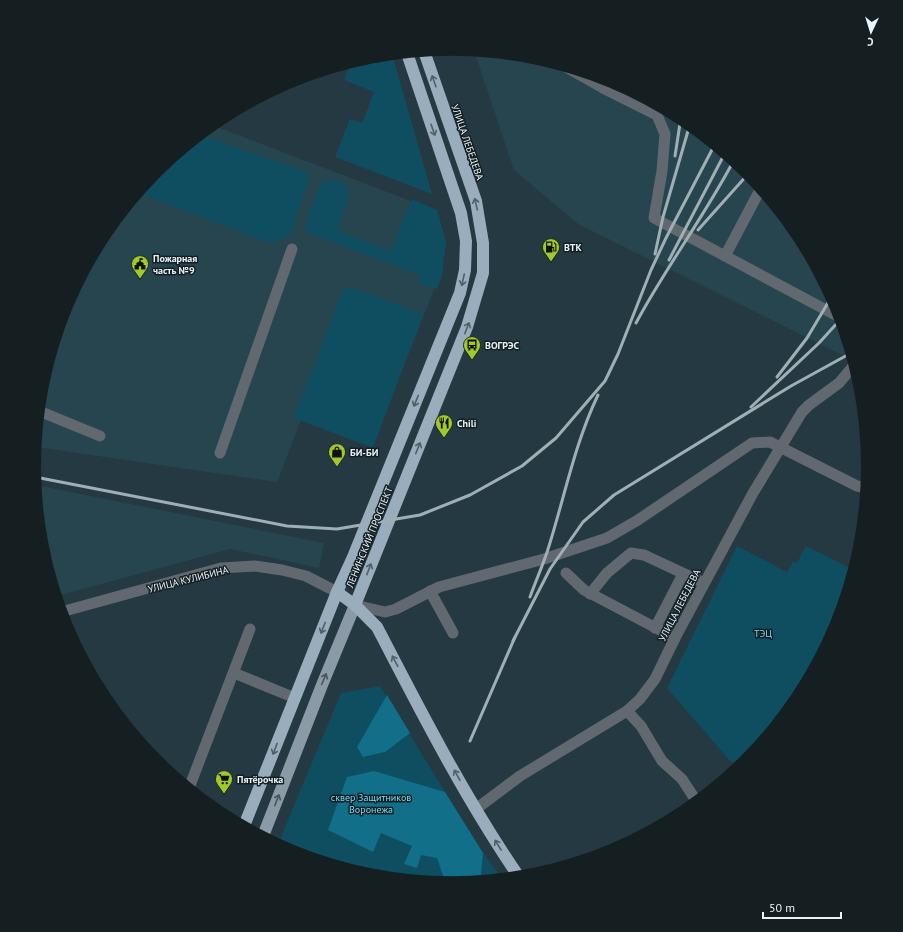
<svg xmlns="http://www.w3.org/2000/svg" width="903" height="932" viewBox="0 0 903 932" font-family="'PT Sans',sans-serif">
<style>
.built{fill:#26454f}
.green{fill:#0f4e60}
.forest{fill:#116f89}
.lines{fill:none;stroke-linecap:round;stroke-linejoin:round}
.minor{stroke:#61686f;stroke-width:11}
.major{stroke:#8a9aa6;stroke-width:12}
.highway{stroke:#9aadbc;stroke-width:12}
.rail{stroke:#9fafb5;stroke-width:3}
.oneway{stroke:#515f67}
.oneway2{stroke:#4a565d}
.labels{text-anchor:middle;stroke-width:3;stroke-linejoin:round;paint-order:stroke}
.street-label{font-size:10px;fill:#e6f3f8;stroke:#151f22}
.poi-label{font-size:10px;font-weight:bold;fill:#e6f3f8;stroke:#151f22;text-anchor:start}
.park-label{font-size:10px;fill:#80d8f7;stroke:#151f22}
</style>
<rect width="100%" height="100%" fill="#243941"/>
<!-- built -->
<g class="built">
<polygon points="474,51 533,57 611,80 684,119 747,171 799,234 837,306 849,346 844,356 578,224 514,170"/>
<polygon points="212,125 437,211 446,242 439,277 374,442 303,415 277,482 36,447 42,384 66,306 104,234 156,171"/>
<polygon points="36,485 324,543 319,568 230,549 57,596 42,547"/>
</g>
<!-- green -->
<g class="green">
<polygon points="392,54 432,194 335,157 350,119 362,123 374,92 344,80 351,62 370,56"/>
<polygon points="200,135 306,172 309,175 309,178 292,231 283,239 270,243 138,193 156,171"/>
<polygon points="330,180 339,181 346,186 349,195 337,230 391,251 412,199 437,210 446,242 442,276 437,289 420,284 420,275 306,232 307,220 320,184"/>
<polygon points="350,287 423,314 373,448 294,418 343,289"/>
<polygon points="737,546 787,572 793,562 797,563 806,546 854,570 837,626 799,698 744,763 731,762 667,688"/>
<polygon points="380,686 472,836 502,879 451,883 370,875 292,852 278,844 341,693"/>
</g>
<!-- forest -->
<g class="forest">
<polygon points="387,695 410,733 385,752 363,757 357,747"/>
<polygon points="374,771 445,792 483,853 481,874 484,880 455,883 444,878 437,858 421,855 417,868 404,864 412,846 381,833 373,852 328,830 347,777"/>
</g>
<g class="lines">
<!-- minor -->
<g class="minor">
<polyline points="566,67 603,88 657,115 665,134 662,171 654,218 841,318"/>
<polyline points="725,256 761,188"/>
<polyline points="39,411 100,436"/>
<polyline points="220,453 292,249"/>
<polyline points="566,573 584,590 675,638"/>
<polyline points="430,591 453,633"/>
<polyline points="590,594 607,573 631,553 644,555 704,583"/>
<polyline points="355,605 385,612 396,609 439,587 544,559 607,538 638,520 752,443 770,442 857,486 867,488"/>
<polyline points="61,612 221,568 255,566 282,570 306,576 337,592"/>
<polyline points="655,628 683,574"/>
<polyline points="234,673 295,698"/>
<polyline points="627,711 641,726 662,761 682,779 695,799"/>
<polyline points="189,788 250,629"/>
<polyline points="476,809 520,776 627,711 640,699 655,679 675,638 753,493 802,412 809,405 839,383 855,364"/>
</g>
<!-- major -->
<polyline class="major" points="263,836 322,685 355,605"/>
<!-- highway -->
<g class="highway">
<path d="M 337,592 L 355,605 L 377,627 C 421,712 465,798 519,877"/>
<polyline points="355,605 467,327 483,273 483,243 476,201 424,51"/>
<polyline points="244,826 337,592 353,557 460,293 465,270 466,241 461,213 407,53"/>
</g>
<!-- rail -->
<g class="rail">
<polyline points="675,156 681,117"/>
<polyline points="698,230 749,173"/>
<polyline points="655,254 663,217 690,124"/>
<polyline points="669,260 725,153"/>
<path d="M 636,323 C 666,267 704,217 734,160"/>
<polyline points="777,377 807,338 832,296"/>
<polyline points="751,407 819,343 839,321"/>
<polyline points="35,477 287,526 337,529 420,515 470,495 522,466 556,438 605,381 618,354 651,270 666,238 715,144"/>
<path d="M 530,597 C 536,580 544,563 549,546 C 565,495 575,443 598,395"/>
<polyline points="513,641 550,569 583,522 614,495 791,386 851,353"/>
<polyline points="470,741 515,637"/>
</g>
</g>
<!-- one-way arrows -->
<defs><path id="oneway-shaft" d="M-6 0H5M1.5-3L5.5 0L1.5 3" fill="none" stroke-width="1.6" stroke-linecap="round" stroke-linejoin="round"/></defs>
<g class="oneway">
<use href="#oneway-shaft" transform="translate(434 81) rotate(-109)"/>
<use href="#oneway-shaft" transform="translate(433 130) rotate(71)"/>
<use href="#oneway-shaft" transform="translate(476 204) rotate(-103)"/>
<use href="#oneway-shaft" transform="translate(463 280) rotate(102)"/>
<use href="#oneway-shaft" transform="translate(467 328) rotate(-69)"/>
<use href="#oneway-shaft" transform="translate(416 401) rotate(112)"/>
<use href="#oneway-shaft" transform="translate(418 448) rotate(-68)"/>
<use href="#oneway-shaft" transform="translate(369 569) rotate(-69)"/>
<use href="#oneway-shaft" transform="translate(323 628) rotate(112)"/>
<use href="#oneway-shaft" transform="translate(395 661) rotate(-118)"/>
<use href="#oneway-shaft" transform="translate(275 749) rotate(111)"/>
<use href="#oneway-shaft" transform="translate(457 775) rotate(-119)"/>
<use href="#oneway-shaft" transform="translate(498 845) rotate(-122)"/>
</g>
<g class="oneway2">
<use href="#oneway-shaft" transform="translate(324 679) rotate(-67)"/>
<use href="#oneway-shaft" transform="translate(277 800) rotate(-69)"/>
</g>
<!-- icons -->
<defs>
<g id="fuel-pin" transform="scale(0.9)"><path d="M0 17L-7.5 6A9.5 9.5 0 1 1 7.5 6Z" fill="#a0c92b" stroke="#151f22"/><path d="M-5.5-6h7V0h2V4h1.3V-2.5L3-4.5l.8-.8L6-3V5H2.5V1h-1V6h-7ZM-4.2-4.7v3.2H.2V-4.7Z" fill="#111"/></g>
<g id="civic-pin" transform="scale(0.9)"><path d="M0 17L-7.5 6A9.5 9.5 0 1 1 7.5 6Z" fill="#a0c92b" stroke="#151f22"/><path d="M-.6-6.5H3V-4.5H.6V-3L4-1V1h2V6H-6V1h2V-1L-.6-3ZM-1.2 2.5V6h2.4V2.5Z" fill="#111"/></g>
<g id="bus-pin" transform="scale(0.9)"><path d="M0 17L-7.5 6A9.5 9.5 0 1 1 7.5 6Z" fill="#a0c92b" stroke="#151f22"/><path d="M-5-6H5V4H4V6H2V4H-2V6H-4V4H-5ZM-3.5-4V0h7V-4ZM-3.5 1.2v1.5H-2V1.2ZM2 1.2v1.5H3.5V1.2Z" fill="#111"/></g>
<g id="restaurant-pin" transform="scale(0.9)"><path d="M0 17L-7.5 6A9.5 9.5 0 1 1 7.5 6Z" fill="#a0c92b" stroke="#151f22"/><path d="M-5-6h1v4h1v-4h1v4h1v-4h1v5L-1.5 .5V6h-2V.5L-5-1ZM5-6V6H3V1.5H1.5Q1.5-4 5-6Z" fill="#111"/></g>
<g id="shop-pin" transform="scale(0.9)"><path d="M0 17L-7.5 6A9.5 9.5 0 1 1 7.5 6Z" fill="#a0c92b" stroke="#151f22"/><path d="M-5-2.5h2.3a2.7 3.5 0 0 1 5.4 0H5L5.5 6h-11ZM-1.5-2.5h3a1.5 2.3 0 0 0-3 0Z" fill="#111"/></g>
<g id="supermarket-pin" transform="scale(0.9)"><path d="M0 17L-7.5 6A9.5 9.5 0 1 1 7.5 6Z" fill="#a0c92b" stroke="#151f22"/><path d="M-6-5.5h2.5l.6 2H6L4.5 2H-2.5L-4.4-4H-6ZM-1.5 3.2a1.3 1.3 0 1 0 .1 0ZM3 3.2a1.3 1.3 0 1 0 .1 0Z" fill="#111"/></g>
</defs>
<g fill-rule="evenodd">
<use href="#fuel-pin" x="551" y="247"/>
<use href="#civic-pin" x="140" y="264"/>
<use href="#bus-pin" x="472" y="345"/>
<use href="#restaurant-pin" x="444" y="423"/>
<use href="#shop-pin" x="337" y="452"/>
<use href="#supermarket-pin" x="224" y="779"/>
</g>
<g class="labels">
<!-- street labels -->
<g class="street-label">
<text transform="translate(468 142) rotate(71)" y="4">УЛИЦА ЛЕБЕДЕВА</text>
<text transform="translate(369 537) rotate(-68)" y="4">ЛЕНИНСКИЙ ПРОСПЕКТ</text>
<text transform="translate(188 579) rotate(-14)" y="4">УЛИЦА КУЛИБИНА</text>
<text transform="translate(679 605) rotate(-63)" y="4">УЛИЦА ЛЕБЕДЕВА</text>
</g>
<!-- poi labels -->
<g class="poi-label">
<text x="564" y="251">ВТК</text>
<text x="153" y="262">Пожарная<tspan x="153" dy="12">часть №9</tspan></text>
<text x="485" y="349">ВОГРЭС</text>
<text x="457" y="427">Chili</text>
<text x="350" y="456">БИ-БИ</text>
<text x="237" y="783">Пятёрочка</text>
</g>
<!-- park labels -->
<g class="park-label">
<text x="763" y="637">ТЭЦ</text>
<text x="371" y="801">сквер Защитников<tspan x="371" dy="12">Воронежа</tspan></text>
</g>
</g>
<!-- crop -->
<path d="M0 0H903V932H0ZM41 466a410 410 0 1 1 820 0a410 410 0 1 1-820 0Z" fill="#151f22" fill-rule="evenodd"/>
<!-- north arrow -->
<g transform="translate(871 32) rotate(184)" stroke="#151f22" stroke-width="3" paint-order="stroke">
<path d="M0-3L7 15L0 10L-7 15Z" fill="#e6f3f8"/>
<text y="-6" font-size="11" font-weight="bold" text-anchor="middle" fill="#e6f3f8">С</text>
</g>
<!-- scale -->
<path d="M763 912v6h78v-6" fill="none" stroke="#e6f3f8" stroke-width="2"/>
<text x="769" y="912" font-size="12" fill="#e6f3f8" stroke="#151f22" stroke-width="3" paint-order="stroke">50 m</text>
</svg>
